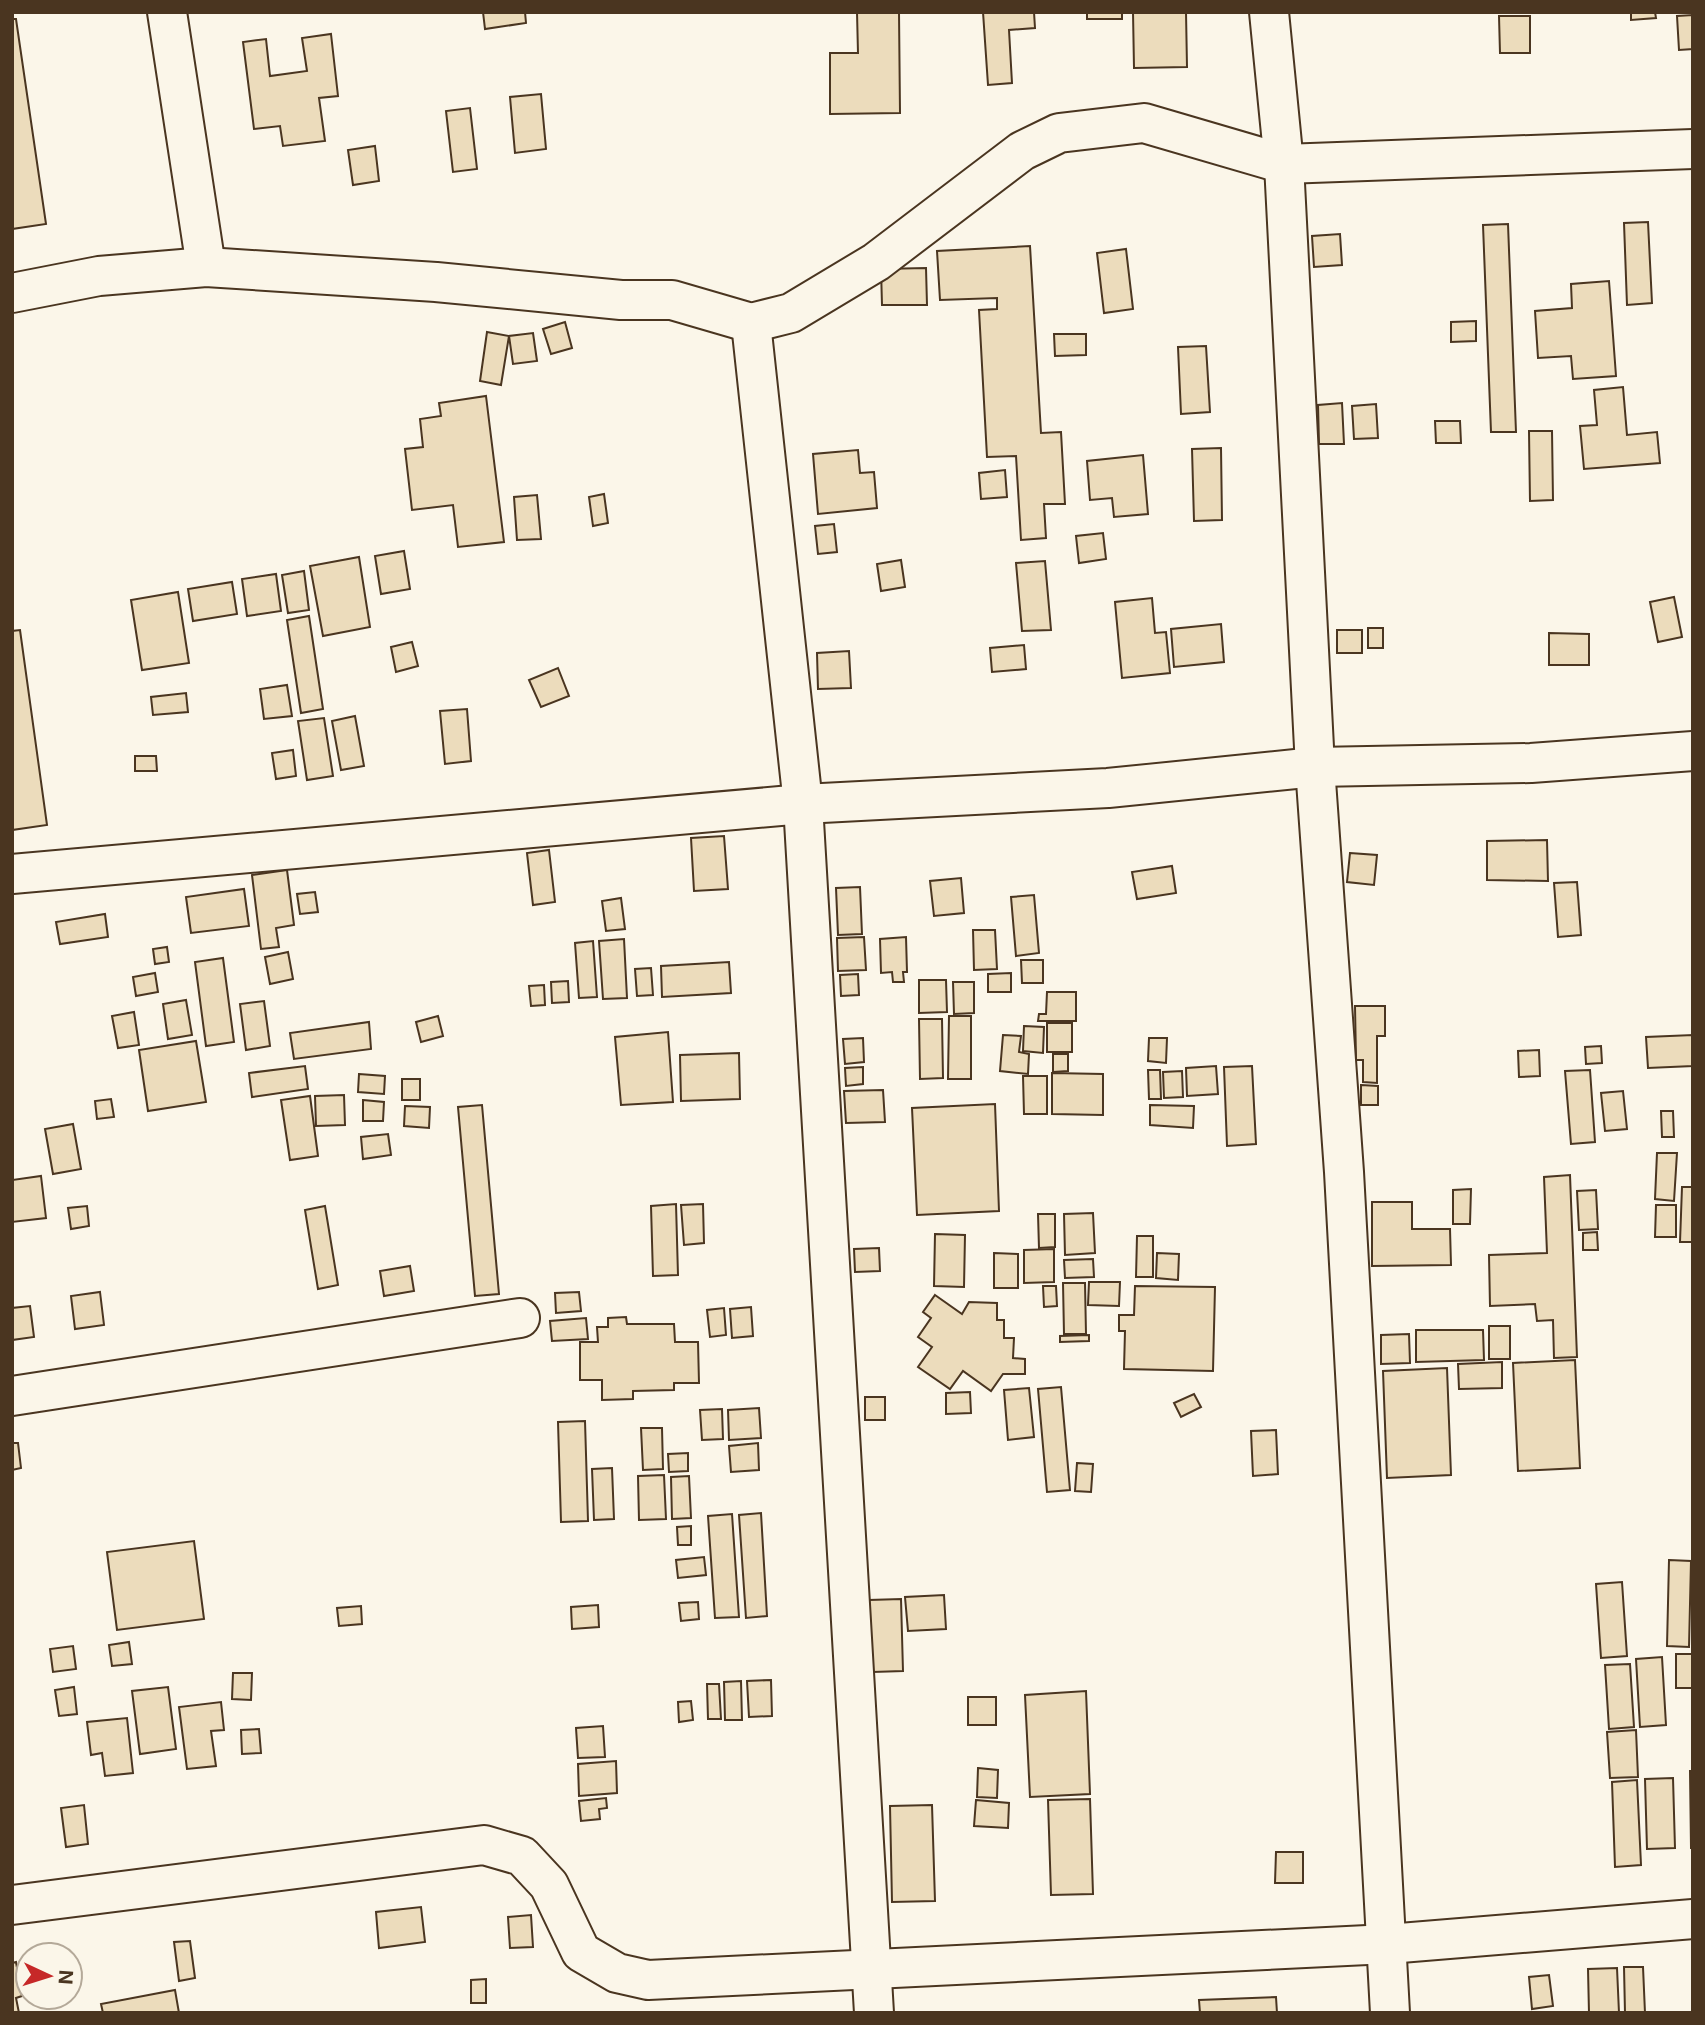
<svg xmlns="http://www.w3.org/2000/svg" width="1705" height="2025" viewBox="0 0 1705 2025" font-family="Inter,sans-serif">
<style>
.building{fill:#ecdcbc;stroke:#4a3520;stroke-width:2}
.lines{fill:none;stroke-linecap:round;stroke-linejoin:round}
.minor-casing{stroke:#4a3520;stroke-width:42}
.minor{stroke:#fbf6e9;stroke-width:38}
</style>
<rect width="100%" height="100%" fill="#fbf6e9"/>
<!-- building -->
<g class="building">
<polygon points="483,12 525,12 526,23 485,29"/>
<polygon points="857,12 899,12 900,113 830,114 830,53 858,53"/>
<polygon points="983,12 1034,12 1035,28 1009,30 1012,83 988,85"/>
<rect x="1087" y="12" width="35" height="7"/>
<polygon points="1133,12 1186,12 1187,67 1134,68"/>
<polygon points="1631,12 1655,12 1656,18 1631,20"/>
<polygon points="1693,15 1693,49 1679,50 1677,16"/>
<polygon points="1499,16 1530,16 1530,53 1500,53"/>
<polygon points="12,19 16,19 46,224 12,229"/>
<polygon points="331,34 338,96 319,98 325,141 283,146 280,126 254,129 243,42 266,39 270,76 307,71 302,38"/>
<polygon points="541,94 546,149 515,153 510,97"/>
<polygon points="470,108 477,169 453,172 446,111"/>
<polygon points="375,146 379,181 353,185 348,150"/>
<polygon points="1648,222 1652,303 1627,305 1624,223"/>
<polygon points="1508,224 1516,432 1491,432 1483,225"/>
<polygon points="1340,234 1342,265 1314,267 1312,236"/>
<polygon points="1030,246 1041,433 1061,432 1065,504 1044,504 1046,538 1021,540 1016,456 987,457 979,310 997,309 997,298 940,300 937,251"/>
<polygon points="1126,249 1133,309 1104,313 1097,253"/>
<polygon points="926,268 927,305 882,305 881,269"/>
<polygon points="1609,281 1616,376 1573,379 1571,356 1538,358 1535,311 1572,308 1571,284"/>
<polygon points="1476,321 1476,341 1451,342 1451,322"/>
<polygon points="565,322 572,348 551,354 543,329"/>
<polygon points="487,332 509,336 501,385 480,381"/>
<polygon points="533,333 537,361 513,364 509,336"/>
<polygon points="1054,334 1086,334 1086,355 1055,356"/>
<polygon points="1206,346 1210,412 1181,414 1178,347"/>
<polygon points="1623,387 1627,435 1657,432 1660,463 1584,469 1580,426 1597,425 1594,390"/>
<polygon points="486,396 504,542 458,547 453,505 412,510 405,449 423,447 420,419 441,416 439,403"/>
<polygon points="1342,403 1344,444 1319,444 1318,405"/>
<polygon points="1376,404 1378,438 1354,439 1352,406"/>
<polygon points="1435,421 1460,421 1461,443 1436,443"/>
<polygon points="1529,431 1552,431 1553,500 1530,501"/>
<polygon points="1221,448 1222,520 1194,521 1192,449"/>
<polygon points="858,450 860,473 874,472 877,508 818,514 813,454"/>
<polygon points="1143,455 1148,514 1114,517 1112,498 1090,500 1087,461"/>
<polygon points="1005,470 1007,497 981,499 979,473"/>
<polygon points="604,494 608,523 593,526 589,497"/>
<polygon points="537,495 541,539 517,540 514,497"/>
<polygon points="834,524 837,552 818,554 815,526"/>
<polygon points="1103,533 1106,559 1079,563 1076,536"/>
<polygon points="404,551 410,589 381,594 375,556"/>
<polygon points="359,557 370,627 323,636 310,566"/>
<polygon points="901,560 905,587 881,591 877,564"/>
<polygon points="1045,561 1051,630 1022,631 1016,563"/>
<polygon points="304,571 309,610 288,613 282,575"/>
<polygon points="276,574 281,611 247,616 242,579"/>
<polygon points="232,582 237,614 193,621 188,589"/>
<polygon points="178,592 189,663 142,670 131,600"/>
<polygon points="1674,597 1682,637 1658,642 1650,602"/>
<polygon points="1152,598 1155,633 1166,632 1170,673 1122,678 1115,602"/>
<polygon points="309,616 323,709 301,713 287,620"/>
<polygon points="1221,624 1224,662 1174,667 1171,629"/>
<rect x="1368" y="628" width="15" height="20"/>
<polygon points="20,630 47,825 12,830 12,631"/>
<rect x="1337" y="630" width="25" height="23"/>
<polygon points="1549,633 1589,634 1589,665 1549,665"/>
<polygon points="412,642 418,666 396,672 391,647"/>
<polygon points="1024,645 1026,669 992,672 990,648"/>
<polygon points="849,651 851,688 818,689 817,653"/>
<polygon points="558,668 569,696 541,707 529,680"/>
<polygon points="287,685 292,716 264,719 260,689"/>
<polygon points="186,693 188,712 153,715 151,697"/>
<polygon points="467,709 471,761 445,764 440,711"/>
<polygon points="355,716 364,766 341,770 332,721"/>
<polygon points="324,718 333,776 307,780 298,721"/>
<polygon points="293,750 296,776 276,779 272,753"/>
<polygon points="135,756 156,756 157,771 135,771"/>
<polygon points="724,836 728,889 694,891 691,838"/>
<polygon points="1547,840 1548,881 1487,880 1487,841"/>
<polygon points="549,850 555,902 533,905 527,853"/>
<polygon points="1350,853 1377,855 1374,885 1347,882"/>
<polygon points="1172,866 1176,893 1137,899 1132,872"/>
<polygon points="287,870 294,925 276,928 279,947 261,949 252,875"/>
<polygon points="961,878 964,913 934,916 930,881"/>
<polygon points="1577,882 1581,935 1558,937 1554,883"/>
<polygon points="860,887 862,934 838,935 836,888"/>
<polygon points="244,889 249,926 191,933 186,897"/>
<polygon points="315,892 318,912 300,914 297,894"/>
<polygon points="1034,895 1039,953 1016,956 1011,897"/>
<polygon points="621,898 625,929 606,931 602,901"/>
<polygon points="105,914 108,937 60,944 56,922"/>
<polygon points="973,930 995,930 997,969 974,970"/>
<polygon points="864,937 866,970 838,971 837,938"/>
<polygon points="906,937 907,972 903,972 904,982 893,982 892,972 881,973 880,939"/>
<polygon points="624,939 627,998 603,999 599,941"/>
<polygon points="593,941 597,997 579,998 575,943"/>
<polygon points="167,947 169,962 155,964 153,949"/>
<polygon points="288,952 293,979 270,984 265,957"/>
<polygon points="223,958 234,1042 206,1046 195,962"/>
<polygon points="1021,960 1043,960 1043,983 1022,983"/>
<polygon points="729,962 731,993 662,997 661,966"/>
<polygon points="651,968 653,995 637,996 635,969"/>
<polygon points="155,973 158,992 136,996 133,977"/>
<polygon points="1011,973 1011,992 988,992 988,974"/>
<polygon points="858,974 859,995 841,996 840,975"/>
<polygon points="919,980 946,980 947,1012 919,1013"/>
<polygon points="568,981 569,1002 552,1003 551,982"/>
<polygon points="953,982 974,982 974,1013 954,1014"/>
<polygon points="544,985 545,1005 531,1006 529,986"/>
<polygon points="1047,992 1076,992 1076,1021 1038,1021 1039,1014 1046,1014"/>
<polygon points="186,1000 192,1035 168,1039 163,1004"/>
<polygon points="264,1001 270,1046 246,1050 240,1004"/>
<polygon points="1355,1006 1385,1006 1385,1036 1377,1036 1377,1083 1363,1082 1363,1060 1356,1060"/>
<polygon points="134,1012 139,1045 118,1048 112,1016"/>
<polygon points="438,1016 443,1036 421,1042 416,1022"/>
<polygon points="949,1016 971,1016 971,1079 948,1079"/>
<polygon points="919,1019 942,1019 943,1078 920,1079"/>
<polygon points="369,1022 371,1049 294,1059 290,1033"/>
<rect x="1047" y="1023" width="25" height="29"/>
<polygon points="1024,1026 1044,1027 1043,1053 1023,1051"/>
<polygon points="668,1032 673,1102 621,1105 615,1037"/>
<polygon points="1003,1035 1021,1036 1019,1052 1029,1054 1028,1074 1000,1071"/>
<polygon points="1693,1035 1693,1066 1648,1068 1646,1037"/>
<polygon points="863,1038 864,1062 845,1064 843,1039"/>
<polygon points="1149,1038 1167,1038 1166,1063 1148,1061"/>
<polygon points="196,1041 206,1102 148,1111 139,1050"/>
<polygon points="1601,1046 1602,1063 1586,1064 1585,1047"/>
<polygon points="1539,1050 1540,1076 1519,1077 1518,1051"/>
<polygon points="739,1053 740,1099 681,1101 680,1055"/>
<polygon points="1053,1054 1068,1054 1068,1071 1053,1072"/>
<polygon points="305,1066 308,1089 252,1097 249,1073"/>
<polygon points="1216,1066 1218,1094 1187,1096 1186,1068"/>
<polygon points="1252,1066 1256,1144 1227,1146 1224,1067"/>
<polygon points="863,1067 863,1084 846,1086 845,1068"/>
<polygon points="1148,1070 1160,1070 1161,1099 1149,1099"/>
<polygon points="1590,1070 1595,1142 1571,1144 1565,1071"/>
<polygon points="1182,1071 1183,1097 1164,1098 1163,1072"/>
<polygon points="1052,1073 1103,1074 1103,1115 1052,1114"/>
<polygon points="359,1074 385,1076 384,1094 358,1092"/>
<polygon points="1023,1076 1047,1076 1047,1114 1024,1114"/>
<rect x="402" y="1079" width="18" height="21"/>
<polygon points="1361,1085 1378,1086 1378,1105 1361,1105"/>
<polygon points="883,1090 885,1122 846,1123 844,1091"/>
<polygon points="1623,1091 1627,1129 1605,1131 1601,1093"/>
<polygon points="344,1095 345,1125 316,1126 315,1096"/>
<polygon points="310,1096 318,1156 290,1160 281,1100"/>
<polygon points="111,1099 114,1117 97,1119 95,1101"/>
<polygon points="363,1100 384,1102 383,1121 363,1121"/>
<polygon points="995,1104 999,1211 917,1215 912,1108"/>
<polygon points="482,1105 499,1294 475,1296 458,1107"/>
<polygon points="1150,1105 1194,1106 1193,1128 1150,1125"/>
<polygon points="405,1106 430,1107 429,1128 404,1126"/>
<polygon points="1661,1111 1673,1111 1674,1137 1662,1137"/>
<polygon points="73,1124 81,1169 53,1174 45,1129"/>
<polygon points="388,1134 391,1155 363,1159 361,1137"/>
<polygon points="1657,1153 1677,1153 1674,1201 1655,1199"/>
<polygon points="1570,1175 1577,1357 1554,1358 1553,1320 1537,1321 1535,1304 1490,1306 1489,1255 1547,1253 1544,1177"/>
<polygon points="41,1176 46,1218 12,1222 12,1180"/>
<polygon points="1682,1187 1693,1187 1693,1242 1680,1242"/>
<polygon points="1471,1189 1470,1224 1453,1224 1453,1190"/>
<polygon points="1596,1190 1598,1229 1579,1230 1577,1191"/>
<polygon points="1372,1202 1412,1202 1412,1229 1450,1229 1451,1265 1372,1266"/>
<polygon points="676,1204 678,1275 653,1276 651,1206"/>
<polygon points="703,1204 704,1243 684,1245 681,1205"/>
<polygon points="1656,1205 1676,1205 1676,1237 1655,1237"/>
<polygon points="87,1206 89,1226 71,1229 68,1208"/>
<polygon points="325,1206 338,1285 318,1289 305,1210"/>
<polygon points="1093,1213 1095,1253 1065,1255 1064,1214"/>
<polygon points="1038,1214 1055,1214 1055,1247 1039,1248"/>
<polygon points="1597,1232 1598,1250 1583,1250 1583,1233"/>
<polygon points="935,1234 965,1235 964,1287 934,1286"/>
<polygon points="1137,1236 1153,1236 1153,1277 1136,1277"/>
<polygon points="879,1248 880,1271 855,1272 854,1249"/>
<polygon points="1054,1249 1054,1282 1024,1283 1024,1250"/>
<polygon points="994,1253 1018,1254 1018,1288 994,1288"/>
<polygon points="1157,1253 1179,1254 1178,1280 1156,1278"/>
<polygon points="1093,1259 1094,1277 1065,1278 1064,1260"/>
<polygon points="410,1266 414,1291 384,1296 380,1271"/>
<polygon points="1089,1282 1120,1282 1119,1306 1088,1305"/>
<polygon points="1063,1283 1085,1283 1086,1334 1064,1334"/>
<polygon points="1043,1286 1056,1286 1057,1306 1044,1307"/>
<polygon points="1135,1286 1215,1287 1213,1371 1124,1369 1125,1331 1119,1331 1119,1315 1134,1315"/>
<polygon points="100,1292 104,1325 75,1329 71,1296"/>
<polygon points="579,1292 581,1311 556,1313 555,1293"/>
<polygon points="935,1295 962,1314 969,1302 997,1303 997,1320 1004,1320 1004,1338 1014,1338 1013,1358 1025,1359 1025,1374 1003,1374 991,1391 963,1371 950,1389 918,1367 932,1347 918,1337 931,1318 923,1312"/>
<polygon points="30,1306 34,1337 12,1340 12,1308"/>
<polygon points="751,1307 753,1336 732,1338 730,1309"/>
<polygon points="724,1308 726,1335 710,1337 707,1310"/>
<polygon points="626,1317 627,1324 674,1324 675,1342 698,1342 699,1383 674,1383 674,1390 633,1391 633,1399 602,1400 602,1380 580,1380 580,1342 598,1342 597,1327 608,1327 608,1318"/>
<polygon points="586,1318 588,1339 552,1341 550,1321"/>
<rect x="1489" y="1326" width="21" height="33"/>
<polygon points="1416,1330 1483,1330 1484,1360 1416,1362"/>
<polygon points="1409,1334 1410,1363 1381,1364 1381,1335"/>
<polygon points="1089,1335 1089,1341 1060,1342 1060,1336"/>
<polygon points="1575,1360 1580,1468 1518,1471 1513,1363"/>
<polygon points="1502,1362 1502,1388 1459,1389 1458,1364"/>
<polygon points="1447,1368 1451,1475 1387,1478 1383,1371"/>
<polygon points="1061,1387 1070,1490 1047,1492 1038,1389"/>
<polygon points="1029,1388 1034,1437 1008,1440 1004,1390"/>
<polygon points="970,1392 971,1413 946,1414 946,1393"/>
<polygon points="1194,1394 1201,1407 1181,1417 1174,1403"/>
<rect x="865" y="1397" width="20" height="23"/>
<polygon points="759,1408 761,1438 729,1440 728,1410"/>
<polygon points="722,1409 723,1439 702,1440 700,1410"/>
<polygon points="585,1421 588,1521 561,1522 558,1422"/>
<polygon points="641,1428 662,1428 663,1469 643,1470"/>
<polygon points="1276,1430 1278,1474 1253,1476 1251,1431"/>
<polygon points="12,1443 18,1443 21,1468 12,1470"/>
<polygon points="758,1443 759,1470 731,1472 729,1446"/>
<polygon points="688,1453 688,1471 669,1472 668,1454"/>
<polygon points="1077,1463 1093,1464 1091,1492 1075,1491"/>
<polygon points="612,1468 614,1519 594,1520 592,1469"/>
<polygon points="664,1475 666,1519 639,1520 638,1476"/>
<polygon points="689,1476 691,1518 672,1519 671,1477"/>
<polygon points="761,1513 767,1616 746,1618 739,1515"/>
<polygon points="732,1514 739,1617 715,1618 708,1516"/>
<polygon points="691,1526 691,1545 678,1545 677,1527"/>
<polygon points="194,1541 204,1619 117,1630 107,1552"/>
<polygon points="704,1557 706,1575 678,1578 676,1560"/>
<polygon points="1669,1560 1691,1561 1689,1647 1667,1646"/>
<polygon points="1622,1582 1627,1656 1601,1658 1596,1584"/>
<polygon points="944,1595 946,1629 908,1631 905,1597"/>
<polygon points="901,1599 903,1671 873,1672 869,1600"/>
<polygon points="698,1602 699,1619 681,1621 679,1603"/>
<polygon points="598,1605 599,1627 572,1629 571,1607"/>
<polygon points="361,1606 362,1624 339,1626 337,1608"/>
<polygon points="129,1642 132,1664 112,1666 109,1645"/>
<polygon points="73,1646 76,1669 53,1672 50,1649"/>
<rect x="1676" y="1654" width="17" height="34"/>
<polygon points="1662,1657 1666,1725 1640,1727 1636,1659"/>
<polygon points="1630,1664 1634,1727 1609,1729 1605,1665"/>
<polygon points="233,1673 252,1673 251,1700 232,1699"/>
<polygon points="771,1680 772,1716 749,1717 747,1681"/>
<polygon points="741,1681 742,1720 725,1720 724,1682"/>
<polygon points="707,1684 719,1684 721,1719 708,1719"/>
<polygon points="74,1687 77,1714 59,1716 55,1690"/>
<polygon points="168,1687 176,1749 140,1754 132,1691"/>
<polygon points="1086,1691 1090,1794 1030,1797 1025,1695"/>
<rect x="968" y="1697" width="28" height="28"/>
<polygon points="691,1701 693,1720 679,1722 678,1702"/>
<polygon points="221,1702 224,1730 211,1731 216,1766 187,1769 179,1707"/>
<polygon points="127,1718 133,1773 105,1776 102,1753 91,1755 87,1722"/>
<polygon points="603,1726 605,1757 578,1758 576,1728"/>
<polygon points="259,1729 261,1753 242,1754 241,1730"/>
<polygon points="1636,1730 1638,1777 1610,1778 1607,1732"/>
<polygon points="616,1761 617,1793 579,1796 578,1764"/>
<polygon points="978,1768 998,1770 997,1798 977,1797"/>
<polygon points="1690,1771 1693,1771 1693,1848 1691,1848"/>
<polygon points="1673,1778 1675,1848 1647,1849 1645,1779"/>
<polygon points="1637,1780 1641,1865 1615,1867 1612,1782"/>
<polygon points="606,1798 607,1808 599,1809 600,1819 581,1821 579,1801"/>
<polygon points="1090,1799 1093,1894 1051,1895 1048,1800"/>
<polygon points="976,1800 1009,1803 1008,1828 974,1826"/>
<polygon points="84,1805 88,1844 66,1847 61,1808"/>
<polygon points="932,1805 935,1901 892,1902 890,1806"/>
<polygon points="1276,1852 1303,1852 1303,1883 1275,1883"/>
<polygon points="421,1907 425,1942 379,1948 376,1912"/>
<polygon points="531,1915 533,1947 510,1948 508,1917"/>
<polygon points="190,1941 195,1978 179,1981 174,1942"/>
<polygon points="16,1962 22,1996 16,1998 19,2013 12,2013 12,1963"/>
<polygon points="1624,1967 1643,1967 1645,2013 1625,2013"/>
<polygon points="1617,1968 1619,2013 1589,2013 1588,1969"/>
<polygon points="1549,1975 1553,2006 1532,2009 1529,1977"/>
<polygon points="486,1979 486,2003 471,2003 471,1980"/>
<polygon points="175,1990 179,2013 103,2013 101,2004"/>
<polygon points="1276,1997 1277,2013 1200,2013 1199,2000"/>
</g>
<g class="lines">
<!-- minor casing -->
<g class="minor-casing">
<g id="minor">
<polyline points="167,12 206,267"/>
<polyline points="1269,12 1284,164 1315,767 1344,1172 1390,2013"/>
<polyline points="12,293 99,276 206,267 436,282 621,300 672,300 751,323 791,313 876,262 1022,151 1059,133 1144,123 1284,164 1693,149"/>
<polyline points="751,323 803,804 874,2013"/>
<polyline points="12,874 803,804 1108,788 1315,767 1531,763 1693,751"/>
<polyline points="12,1396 520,1318"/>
<polyline points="12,1905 484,1845 522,1856 549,1885 581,1952 617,1973 648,1980 1388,1944 1693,1919"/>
</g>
</g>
<!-- minor -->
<use href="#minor" class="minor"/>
</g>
<!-- border -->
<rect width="1705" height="2025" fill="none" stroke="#4a3520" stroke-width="28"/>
<!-- north arrow -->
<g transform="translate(49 1976) rotate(94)"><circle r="33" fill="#fbf6e9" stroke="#b4a999" stroke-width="2"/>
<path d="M0-5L12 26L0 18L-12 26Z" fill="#c62828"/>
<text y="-10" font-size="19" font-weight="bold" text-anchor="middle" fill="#4a3520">N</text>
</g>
</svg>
